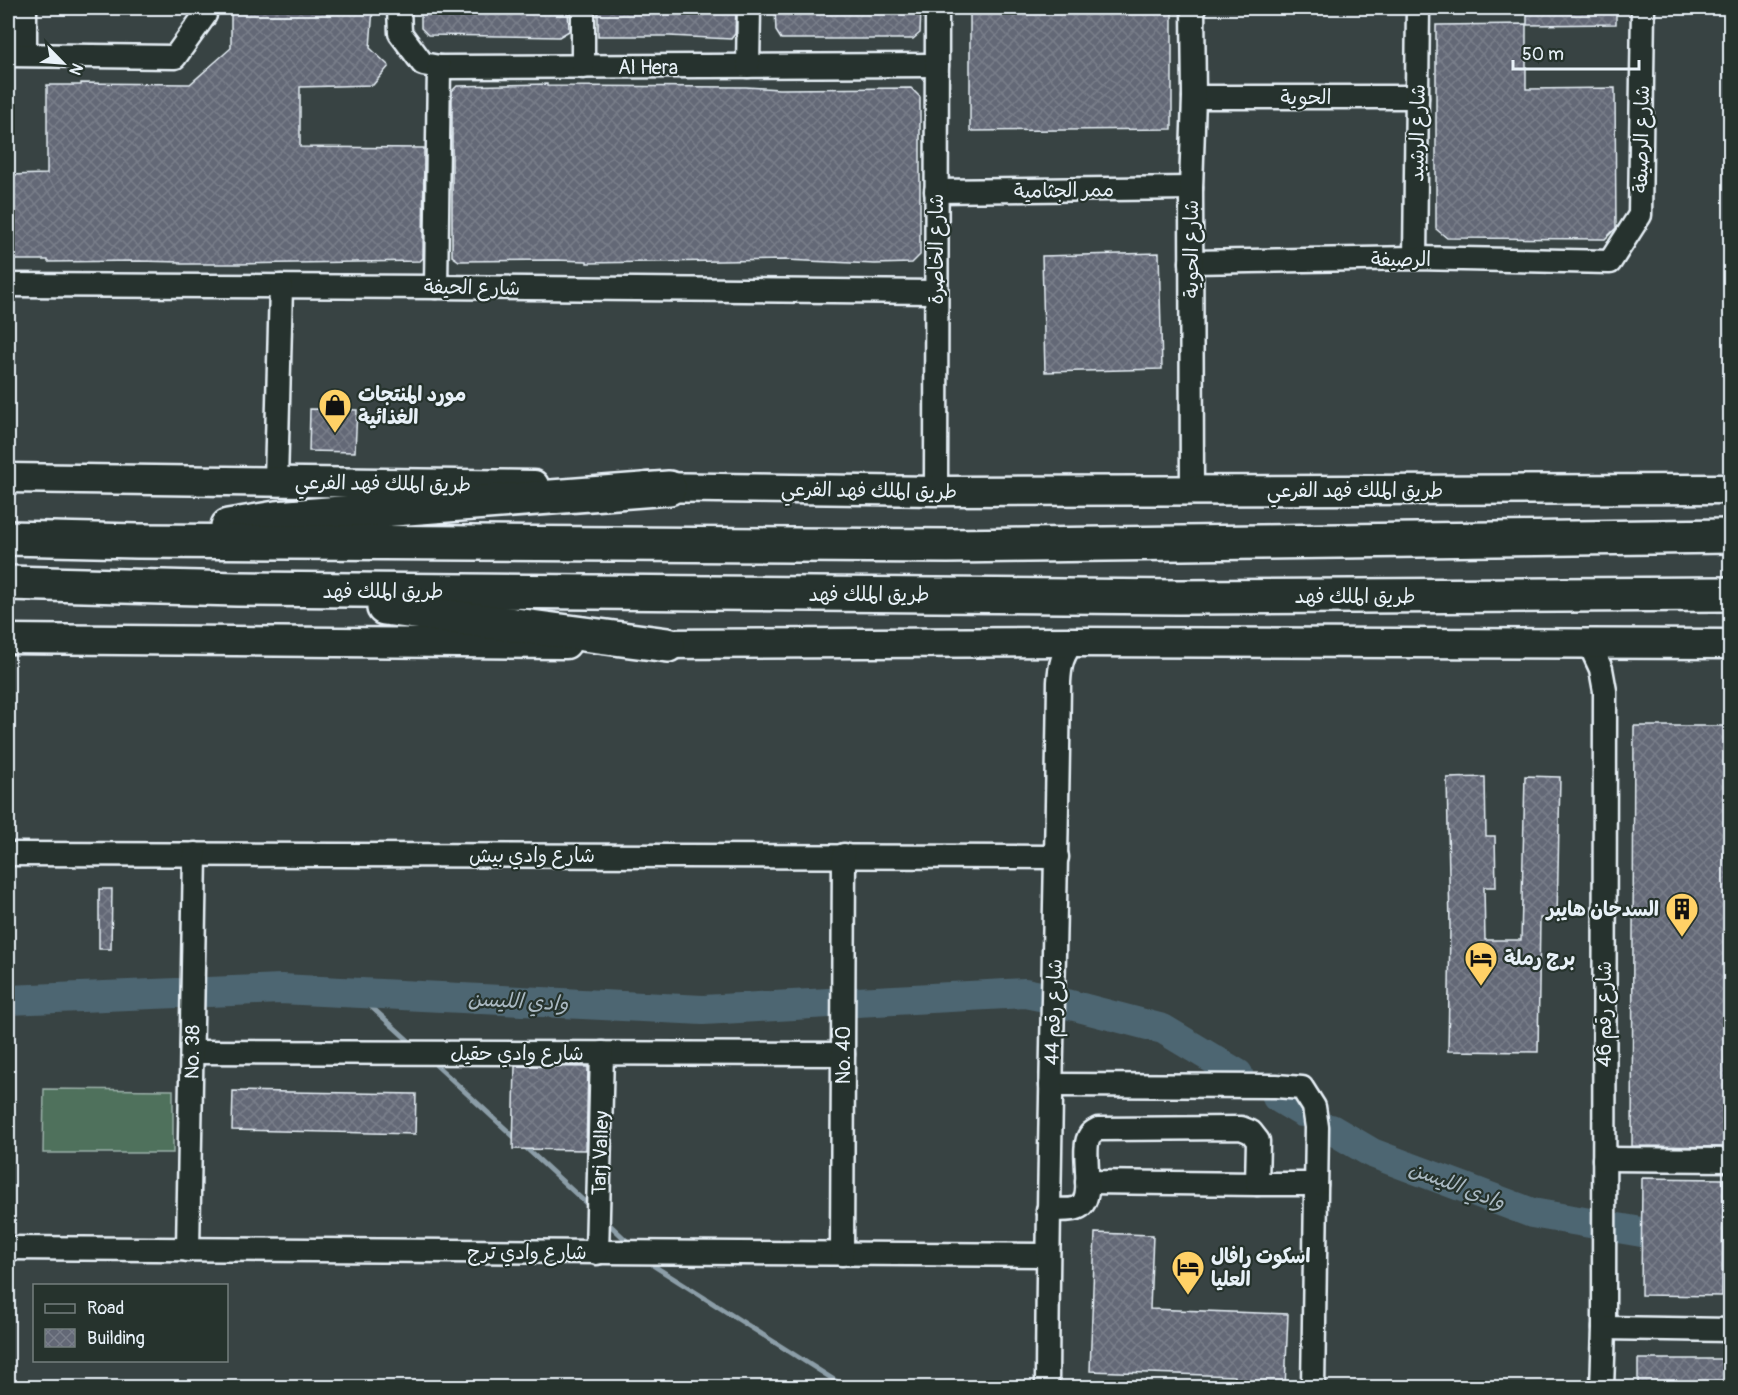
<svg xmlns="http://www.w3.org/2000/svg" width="1738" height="1395" viewBox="0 0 1738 1395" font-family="Pangolin,'Playpen Sans Arabic',sans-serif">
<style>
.garden{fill:#4f715c;stroke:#9cb1aa;stroke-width:1.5}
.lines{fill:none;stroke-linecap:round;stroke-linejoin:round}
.stream{stroke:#8c9ea8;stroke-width:5}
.river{stroke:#4e6672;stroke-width:30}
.building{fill:url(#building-cross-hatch);stroke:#e8f1f8;stroke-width:1.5}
.minor-casing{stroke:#e8f1f8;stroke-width:27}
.major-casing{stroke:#e8f1f8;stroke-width:33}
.highway-casing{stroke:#e8f1f8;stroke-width:38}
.minor{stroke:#26332d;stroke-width:22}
.major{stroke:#26332d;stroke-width:28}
.highway{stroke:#26332d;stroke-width:33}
.labels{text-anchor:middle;stroke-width:4.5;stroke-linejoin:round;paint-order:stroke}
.street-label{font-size:20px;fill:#e8f1f8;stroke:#26332d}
.poi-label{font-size:20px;font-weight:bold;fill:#e8f1f8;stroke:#26332d;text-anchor:start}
.water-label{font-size:21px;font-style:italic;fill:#aab9c2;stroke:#26332d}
</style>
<defs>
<pattern id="building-cross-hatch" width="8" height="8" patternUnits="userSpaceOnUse" patternTransform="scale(1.5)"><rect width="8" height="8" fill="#636876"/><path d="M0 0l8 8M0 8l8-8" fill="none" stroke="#797e8a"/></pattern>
</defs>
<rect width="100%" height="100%" fill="#384343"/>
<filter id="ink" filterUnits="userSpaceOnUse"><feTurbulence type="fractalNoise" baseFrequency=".0167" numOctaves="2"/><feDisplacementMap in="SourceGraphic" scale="12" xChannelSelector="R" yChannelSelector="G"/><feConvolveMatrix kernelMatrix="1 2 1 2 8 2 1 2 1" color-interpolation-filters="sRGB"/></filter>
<g filter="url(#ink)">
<!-- garden -->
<polygon class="garden" points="44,1089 173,1090 173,1153 43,1153"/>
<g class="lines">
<!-- stream -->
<g class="stream">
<polyline points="356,993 409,1041"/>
<polyline points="436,1065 586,1203"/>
<polyline points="611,1226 627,1241"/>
<polyline points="654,1266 847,1388"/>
</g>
<!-- river -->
<g class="river">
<polyline points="208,992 281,989 703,1010 829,1003"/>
<polyline points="8,1000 177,993"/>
<polyline points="857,1002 1025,993 1040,996"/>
<polyline points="1067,1004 1163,1029 1238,1074"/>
<polyline points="1277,1097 1302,1112"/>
<polyline points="1331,1129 1372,1153 1532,1213 1590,1223"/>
<polyline points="1618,1228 1730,1247"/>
</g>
</g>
<!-- building -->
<g class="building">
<polygon points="231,8 373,8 370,48 389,66 373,85 300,87 300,147 424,148 423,258 420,261 238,264 180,264 180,262 139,261 48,262 48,260 8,260 8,175 47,174 47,85 81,85 81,83 190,84 231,48"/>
<polygon points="421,8 568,8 569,31 559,37 428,35 421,28"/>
<polygon points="598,8 736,8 735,34 731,39 669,36 598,36"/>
<polygon points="775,8 921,8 920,33 913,39 781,39 776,31"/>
<polygon points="1172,8 1172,129 970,131 970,9"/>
<polygon points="1527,8 1616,8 1616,24 1527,25"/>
<polygon points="1526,24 1526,89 1615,88 1616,228 1605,239 1447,238 1436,229 1436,25"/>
<polygon points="547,84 547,86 746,87 779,89 911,88 920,97 920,255 912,263 875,264 785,260 587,263 587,261 554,260 459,261 452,256 452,91 457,86"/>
<polygon points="1159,253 1162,369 1045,372 1042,256"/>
<polygon points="310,409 357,410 355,452 309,451"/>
<polygon points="1634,726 1731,726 1731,1147 1632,1146"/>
<polygon points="1525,776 1560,777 1557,918 1540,918 1538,1052 1448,1051 1450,927 1447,778 1485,777 1486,836 1495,836 1496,887 1484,887 1485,940 1521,940"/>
<polygon points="99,889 112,889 111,949 99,949"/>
<polygon points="515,1066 588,1067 586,1150 513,1149"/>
<polygon points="233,1091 416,1094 415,1134 232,1130"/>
<polygon points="1642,1178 1723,1179 1722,1296 1641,1295"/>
<polygon points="1095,1233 1153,1235 1150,1309 1288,1314 1285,1388 1235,1388 1235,1376 1090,1371"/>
<rect x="1638" y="1359" width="93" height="29"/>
</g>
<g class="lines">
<!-- minor casing -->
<g class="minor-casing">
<g id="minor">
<polyline points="25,8 25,54"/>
<polyline points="399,8 400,33 423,64 439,67 937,65"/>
<polyline points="8,55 175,57 205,15 205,8"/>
<polyline points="748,66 749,8"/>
<polyline points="583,67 583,8"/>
<polyline points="1194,97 1417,97"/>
<polyline points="936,191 1191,188"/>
<polyline points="1415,258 1418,8"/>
<polyline points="1191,262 1415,258 1610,262 1640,215 1643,8"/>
<polyline points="8,285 436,287 936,292"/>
<polyline points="436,287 439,67"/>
<polyline points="276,481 281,286"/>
<polyline points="936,491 937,8"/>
<polyline points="1192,491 1191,188 1194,97 1193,8"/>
<polyline points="1589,643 1601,669 1605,691 1604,1328 1602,1388"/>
<polyline points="8,854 1057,857"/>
<polyline points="192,1052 843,1054"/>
<polyline points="1051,1085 1276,1086 1302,1088 1314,1107 1317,1127 1313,1388"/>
<polyline points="1604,1159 1730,1160"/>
<polyline points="1087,1182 1257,1184"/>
<path d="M 1048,1210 C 1056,1209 1070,1211 1077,1208 C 1098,1200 1079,1150 1090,1135 C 1091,1133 1096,1130 1098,1129 L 1241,1128 L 1251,1132 L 1258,1141 L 1257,1184 L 1316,1184"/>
<polyline points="8,1248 1047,1255"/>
<polyline points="188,1250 195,854"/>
<polyline points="597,1253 602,1053"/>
<polyline points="842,1254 844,855"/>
<polyline points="1604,1328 1730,1330"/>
<path d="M 1047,1388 C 1048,1152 1056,917 1059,682 C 1060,665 1062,655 1073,642"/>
</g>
</g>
<!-- major casing -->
<g class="major-casing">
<g id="major">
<polyline points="8,478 534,485"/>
<polyline points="647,487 936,491 1730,489"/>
<polyline points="8,639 566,644"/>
<polyline points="646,644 1073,642 1730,644"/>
</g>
</g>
<!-- highway casing -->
<g class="highway-casing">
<g id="highway">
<polyline points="228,526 276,518 669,488"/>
<polyline points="8,538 137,541 948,546 1730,536"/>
<polyline points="8,583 237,589 1178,597 1730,594"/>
<polyline points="384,608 668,645"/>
</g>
</g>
<!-- minor -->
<use href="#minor" class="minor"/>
<!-- major -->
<use href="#major" class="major"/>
<!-- highway -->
<use href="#highway" class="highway"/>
</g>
</g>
<!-- icons -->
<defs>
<g id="shop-pin" transform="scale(1.725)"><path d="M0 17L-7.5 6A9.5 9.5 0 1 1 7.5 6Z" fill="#ffd166" stroke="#26332d"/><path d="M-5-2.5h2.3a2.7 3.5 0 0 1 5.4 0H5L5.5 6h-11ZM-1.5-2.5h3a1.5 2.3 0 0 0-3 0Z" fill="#111"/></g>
<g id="building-pin" transform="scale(1.725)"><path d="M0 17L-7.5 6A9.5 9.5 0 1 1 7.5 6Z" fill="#ffd166" stroke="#26332d"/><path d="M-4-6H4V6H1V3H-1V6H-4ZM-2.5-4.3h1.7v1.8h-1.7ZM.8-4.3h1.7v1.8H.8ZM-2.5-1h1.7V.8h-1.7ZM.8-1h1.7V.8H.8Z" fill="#111"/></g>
<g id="hotel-pin" transform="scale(1.725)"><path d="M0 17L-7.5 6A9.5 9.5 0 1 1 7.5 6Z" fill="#ffd166" stroke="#26332d"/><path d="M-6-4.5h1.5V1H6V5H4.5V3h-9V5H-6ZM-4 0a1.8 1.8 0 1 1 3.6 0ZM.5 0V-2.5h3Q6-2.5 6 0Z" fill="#111"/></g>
</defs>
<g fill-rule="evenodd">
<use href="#shop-pin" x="335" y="405"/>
<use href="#building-pin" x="1682" y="909"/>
<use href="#hotel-pin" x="1481" y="958"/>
<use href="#hotel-pin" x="1188" y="1267"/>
</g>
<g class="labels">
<!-- street labels -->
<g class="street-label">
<text x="648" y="74">Al Hera</text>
<text x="1306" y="104">الحوية</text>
<text transform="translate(1417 133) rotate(-89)" y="7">شارع الرشيد</text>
<text transform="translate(1641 139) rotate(-89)" y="7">شارع الرصيفة</text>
<text transform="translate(1064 190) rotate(-1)" y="7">ممر الجثامية</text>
<text transform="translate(936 249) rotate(-90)" y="7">شارع الخاصرة</text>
<text transform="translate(1191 249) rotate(-90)" y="7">شارع الحوية</text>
<text x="1401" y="266">الرصيفة</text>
<text transform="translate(472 287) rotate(1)" y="7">شارع الحيفة</text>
<text transform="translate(383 483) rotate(1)" y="7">طريق الملك فهد الفرعي</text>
<text transform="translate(869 490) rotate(1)" y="7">طريق الملك فهد الفرعي</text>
<text x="1355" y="497">طريق الملك فهد الفرعي</text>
<text x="383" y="598">طريق الملك فهد</text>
<text x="869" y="601">طريق الملك فهد</text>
<text x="1355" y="603">طريق الملك فهد</text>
<text x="532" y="862">شارع وادي بيش</text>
<text transform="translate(1053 1012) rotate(-88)" y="7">شارع رقم 44</text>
<text transform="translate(1604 1014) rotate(-90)" y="7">شارع رقم 46</text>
<text transform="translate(192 1052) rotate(-89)" y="7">No. 38</text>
<text x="517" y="1060">شارع وادي حقيل</text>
<text transform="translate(843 1055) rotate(-90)" y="7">No. 40</text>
<text transform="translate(600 1153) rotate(-88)" y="7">Tarj Valley</text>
<text x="527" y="1259">شارع وادي ترج</text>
</g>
<!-- poi labels -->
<g class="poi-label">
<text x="358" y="401">مورد المنتجات<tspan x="358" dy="23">الغذائية</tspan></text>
<text x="1659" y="916" text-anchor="end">السدحان هايبر</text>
<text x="1504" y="965">برج رملة</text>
<text x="1211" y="1263">اسكوت رافال<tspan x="1211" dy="23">العليا</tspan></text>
</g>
<!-- water labels -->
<g class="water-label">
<text transform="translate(518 1001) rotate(3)" y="7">وادي الليسن</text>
<text transform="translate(1457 1185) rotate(21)" y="7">وادي الليسن</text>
</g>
</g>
<!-- margin -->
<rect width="1738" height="1395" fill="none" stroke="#26332d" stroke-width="30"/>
<rect x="15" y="15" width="1708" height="1365" fill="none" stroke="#e8f1f8" stroke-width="2" filter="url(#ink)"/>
<!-- legend -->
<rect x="33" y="1284" width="195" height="78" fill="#26332d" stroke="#747f7e" stroke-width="1.5"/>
<rect x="45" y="1304" width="30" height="9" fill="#26332d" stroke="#747f7e" stroke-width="1.5"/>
<text x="87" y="1314" font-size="18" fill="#e8f1f8">Road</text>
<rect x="45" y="1329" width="30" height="18" fill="url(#building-cross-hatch)" stroke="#747f7e" stroke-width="1.5"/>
<text x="87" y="1344" font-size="18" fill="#e8f1f8">Building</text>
<!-- north arrow -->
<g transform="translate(63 63) rotate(115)" stroke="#26332d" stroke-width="4.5" paint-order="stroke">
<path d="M0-4.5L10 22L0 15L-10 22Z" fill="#e8f1f8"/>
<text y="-9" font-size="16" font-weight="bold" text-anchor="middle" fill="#e8f1f8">N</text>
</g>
<!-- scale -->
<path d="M1513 60v9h126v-9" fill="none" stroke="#e8f1f8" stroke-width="3"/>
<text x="1522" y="60" font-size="18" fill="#e8f1f8" stroke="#26332d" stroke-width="4.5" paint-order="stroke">50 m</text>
</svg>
